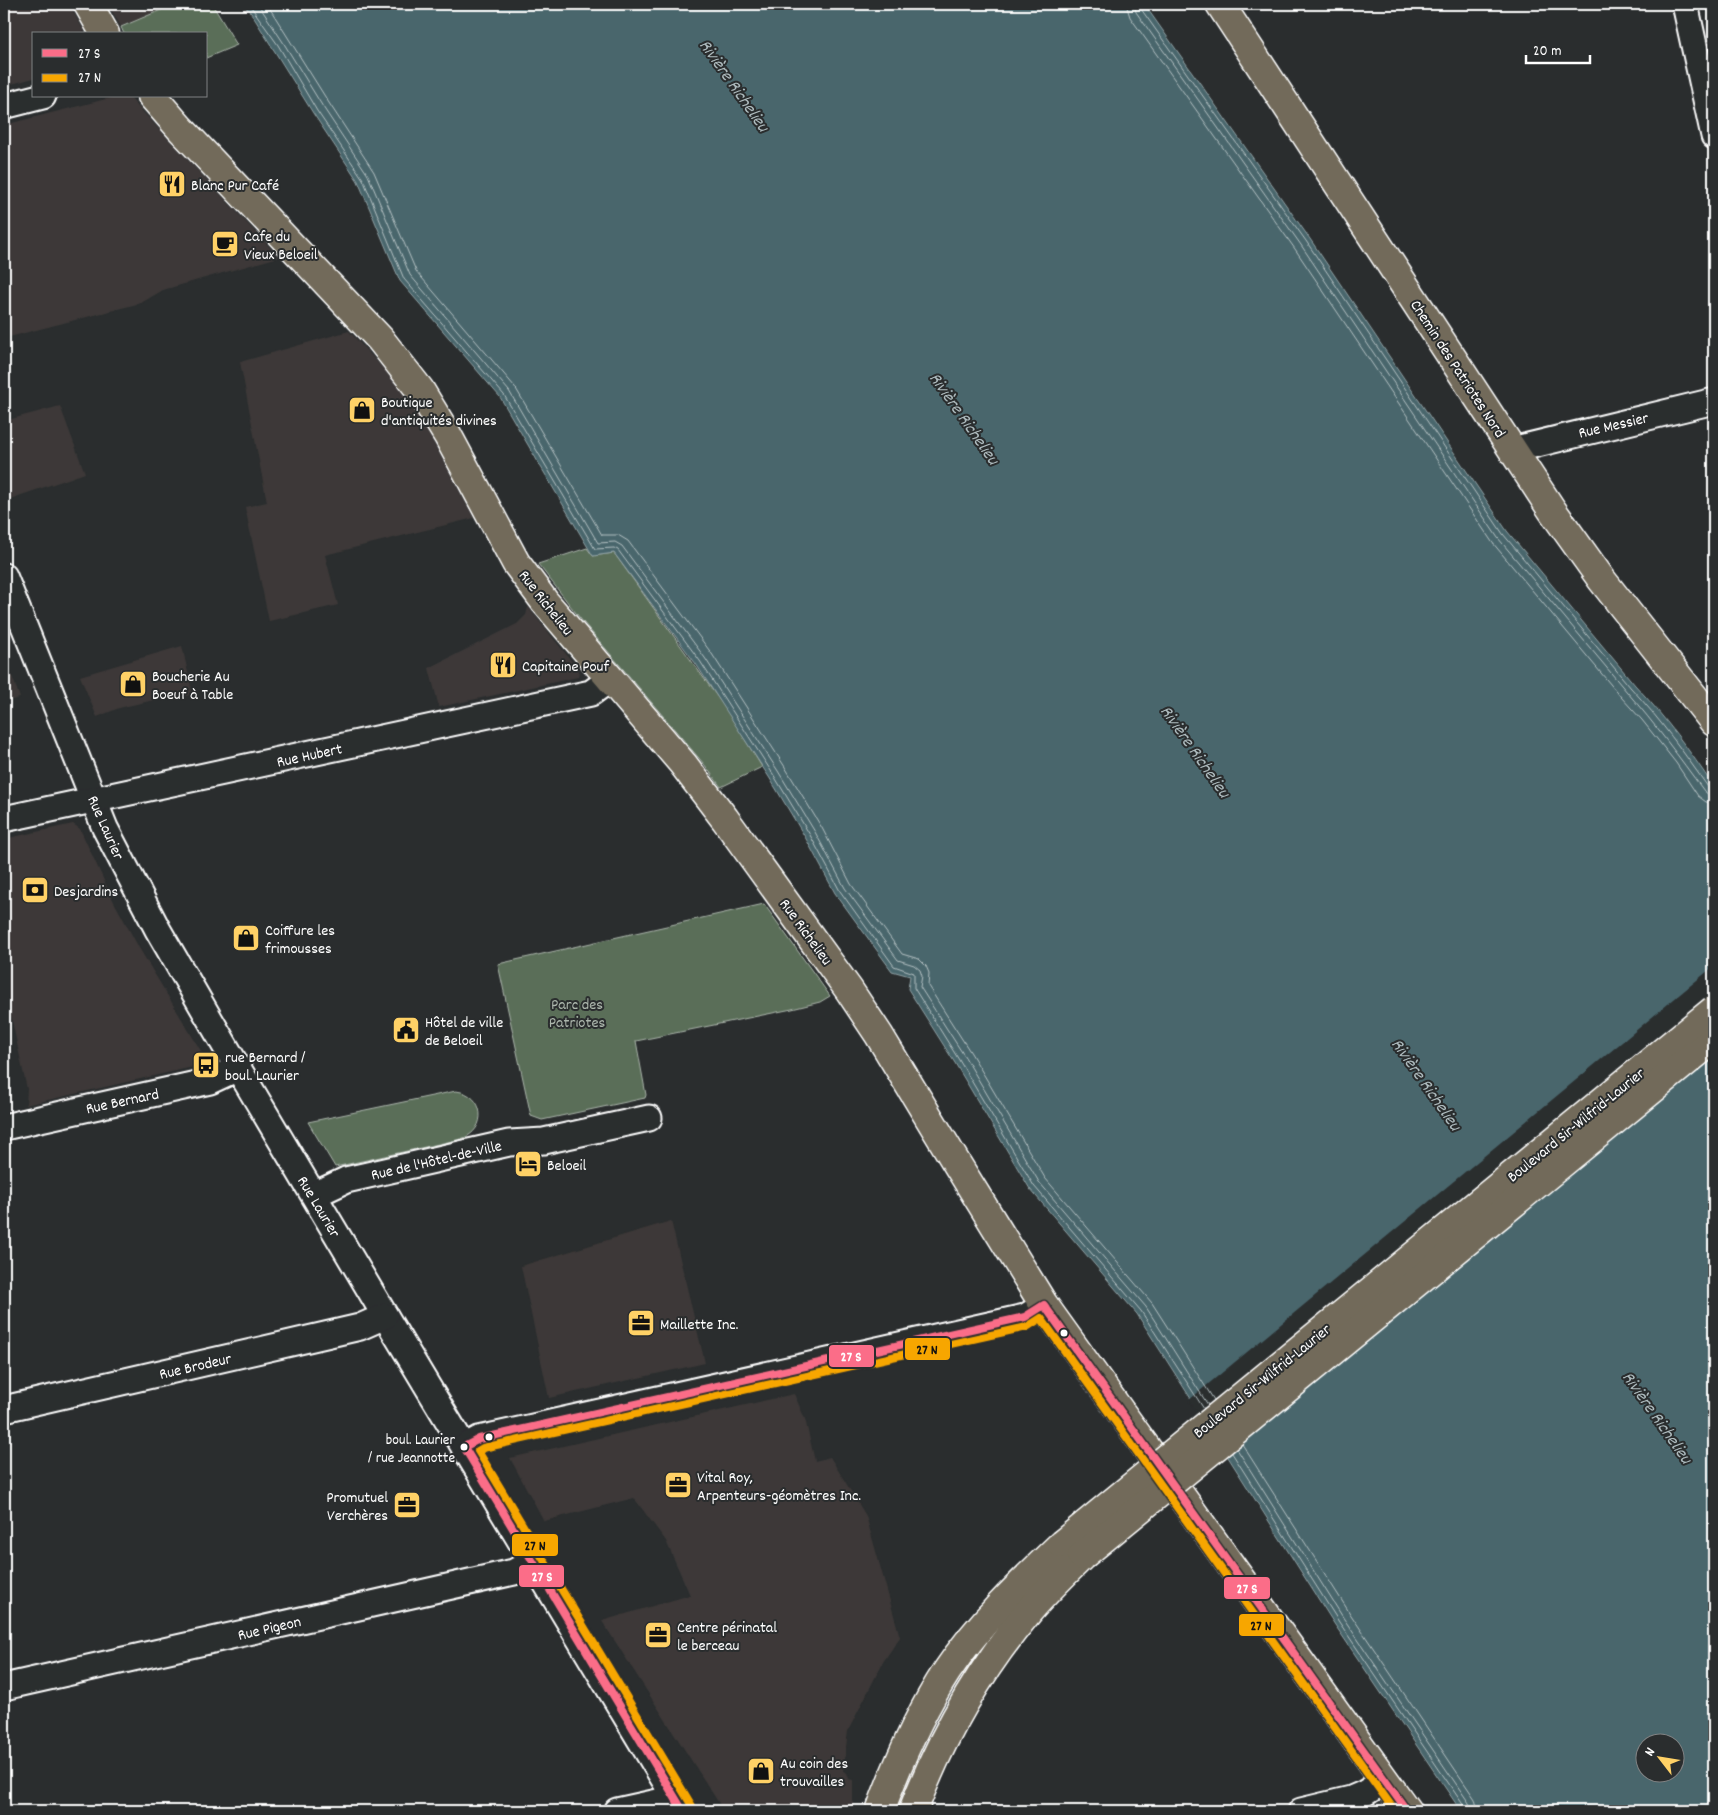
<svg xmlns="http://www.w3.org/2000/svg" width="1718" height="1815" viewBox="0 0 1718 1815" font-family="Dekko,sans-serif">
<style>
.built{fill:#3d3938}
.green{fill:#5a6e59;stroke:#acb6ac}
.water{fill:#48666c;stroke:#91a3a7;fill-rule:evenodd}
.pier{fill:#2a2d2e}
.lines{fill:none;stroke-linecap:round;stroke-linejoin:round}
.shore{stroke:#b6c2c4;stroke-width:1}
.minor-casing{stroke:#fff;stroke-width:29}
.major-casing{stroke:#fff;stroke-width:31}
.minor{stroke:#2a2d2e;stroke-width:25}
.major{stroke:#726b5a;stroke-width:28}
.major-bridge-casing{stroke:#fff;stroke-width:31;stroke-linecap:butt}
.major-bridge{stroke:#726b5a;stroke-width:28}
.bus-1-casing{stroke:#2a2d2e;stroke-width:11}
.bus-2-casing{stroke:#2a2d2e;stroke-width:11}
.bus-1{stroke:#fb6d88;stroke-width:8}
.bus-2{stroke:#f7a600;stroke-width:8}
.bus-dot{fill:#fff;stroke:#2a2d2e;stroke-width:2}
.labels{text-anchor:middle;stroke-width:4;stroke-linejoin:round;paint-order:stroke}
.bus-label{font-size:15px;fill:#fff;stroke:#2a2d2e;text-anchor:end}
.poi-label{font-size:16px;fill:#fff;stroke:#2a2d2e;text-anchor:start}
.street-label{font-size:16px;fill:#fff;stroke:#2a2d2e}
.park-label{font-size:16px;fill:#acb6ac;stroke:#2a2d2e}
.water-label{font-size:18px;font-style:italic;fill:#adbabd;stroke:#2a2d2e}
.line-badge{stroke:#2a2d2e;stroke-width:2}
.badge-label{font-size:14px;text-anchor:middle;font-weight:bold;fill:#fff}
.pale-badge-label{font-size:14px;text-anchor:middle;font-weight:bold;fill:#111}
</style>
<rect width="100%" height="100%" fill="#2a2d2e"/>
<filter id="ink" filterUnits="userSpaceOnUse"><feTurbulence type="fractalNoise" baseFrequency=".02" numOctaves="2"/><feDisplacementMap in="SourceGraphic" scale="10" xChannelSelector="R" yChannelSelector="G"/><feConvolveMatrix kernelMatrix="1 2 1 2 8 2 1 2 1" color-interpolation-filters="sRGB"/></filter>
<g filter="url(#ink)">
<!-- built -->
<g class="built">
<polygon points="4,4 69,4 86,34 34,34 34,78 4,86"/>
<polygon points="108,4 175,4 121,27"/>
<polygon points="118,96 127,96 131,99 279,257 163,290 141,303 9,337 4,320 4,125"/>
<polygon points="349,331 395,381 420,417 474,518 325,555 338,605 269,621 245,507 267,502 240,362"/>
<polygon points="60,406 85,473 7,500 4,491 4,421"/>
<polygon points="528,607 579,670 578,677 439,707 429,668 517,624 526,615"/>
<polygon points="182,646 193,695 154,700 119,708 97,717 80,676"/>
<polygon points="4,654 20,698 4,702"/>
<polygon points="73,824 80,829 113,900 139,948 204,1056 204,1061 202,1064 197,1066 26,1105 27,1089 4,984 4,839"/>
<polygon points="671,1221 705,1363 549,1398 521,1266"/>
<polygon points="794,1394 805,1419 815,1461 830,1457 866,1516 900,1637 883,1662 848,1731 843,1771 847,1773 849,1779 853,1780 853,1802 850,1811 724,1811 602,1621 690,1595 666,1541 634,1498 544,1521 510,1458"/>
</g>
<!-- green -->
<g class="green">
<polygon points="175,4 212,4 237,45 206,58 206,34 124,34 121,27"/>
<polygon points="587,548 593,556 614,553 726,709 762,767 721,787 704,764 583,622 538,564"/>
<polygon points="764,904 830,996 820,1002 792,1009 636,1041 646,1095 645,1098 542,1120 531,1116 498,964"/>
<path d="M 456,1091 C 485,1094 489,1130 461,1139 L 335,1167 L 308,1122 Z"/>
</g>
<!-- water -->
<path class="water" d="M 243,4 L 1144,4 L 1310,239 L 1507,531 L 1635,685 C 1665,717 1690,751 1714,787 L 1714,1811 L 1461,1811 L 1335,1625 L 1137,1314 L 1030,1189 L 955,1063 L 908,989 L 910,976 L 892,971 L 835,893 L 805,837 L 769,777 L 696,664 L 614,553 L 593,556 L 500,397 L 400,281 L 358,181 L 313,113 L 251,13 ZM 1646,1742 L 1676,1742 L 1676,1772 L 1646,1772 Z"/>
<!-- pier -->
<polygon class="pier" points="1714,966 1714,1055 1225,1457 1189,1400"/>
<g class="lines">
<!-- shore -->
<g class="shore">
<polyline points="249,4 278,45 317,111 363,179 404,279 504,395 595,549 614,548 618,550 700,661 773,774 810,835 840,891 894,966 914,973 914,988 959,1060 1034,1186 1141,1311 1204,1409"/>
<polyline points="258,4 283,42 323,107 368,175 410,275 509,391 598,543 615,542 622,546 705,658 778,771 815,832 845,888 898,960 914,965 920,970 922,976 920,987 965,1057 1039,1182 1146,1307 1208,1405"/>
<polyline points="267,4 329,103 374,172 416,271 515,387 602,535 618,535 628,541 712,654 785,767 822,828 851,884 902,954 919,959 926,966 929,973 928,986 971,1053 1045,1178 1152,1303 1214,1400"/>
<polyline points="1126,4 1130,17 1295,249 1492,542 1621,697 1642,720 1676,763 1698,796 1706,802 1714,803"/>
<path d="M 1134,4 L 1136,12 L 1301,245 L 1498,538 L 1627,692 C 1655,724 1679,757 1704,791 L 1709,795 L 1714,795"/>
<path d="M 1140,4 L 1141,9 L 1306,241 L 1503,534 L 1631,688 C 1660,719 1684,753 1708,787 L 1714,789"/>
<polyline points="1242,1444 1351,1615 1475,1799 1478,1811"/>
<polyline points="1237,1449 1344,1619 1469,1803 1471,1811"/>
<polyline points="1232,1453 1339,1622 1464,1806 1465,1811"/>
</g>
<!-- minor casing -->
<g class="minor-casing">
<g id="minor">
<polyline points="1685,4 1714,136"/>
<polyline points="4,106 43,96"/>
<polyline points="1512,450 1714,401"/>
<polyline points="4,576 105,828 158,930 238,1068 396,1334 683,1811"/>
<polyline points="4,819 591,693 610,679"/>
<polyline points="4,1127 210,1081 238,1068"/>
<polyline points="314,1195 346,1180 509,1143 544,1141 649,1118"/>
<polyline points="4,1409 360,1327 385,1316"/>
<polyline points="464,1447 479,1439 1025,1317 1044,1305"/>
<polyline points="4,1687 514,1572 532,1562"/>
<polyline points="617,1811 658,1802 673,1795"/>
<polyline points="1301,1811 1351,1799 1365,1793 1385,1780"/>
</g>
</g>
<!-- major casing -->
<g class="major-casing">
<g id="major">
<polyline points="88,4 105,34"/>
<polyline points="1220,4 1552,510 1602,580 1714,722"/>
<polyline points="152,96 179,127 380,339 420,390 448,436 516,563 545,602 683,764 725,819 849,990 879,1035 957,1164 1044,1305 1407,1811"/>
<path d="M 880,1811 C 898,1762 919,1714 947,1671 C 979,1623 1021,1583 1062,1544"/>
<path d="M 913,1811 C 941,1737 978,1672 1029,1611 C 1045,1592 1064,1574 1082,1556"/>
</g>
</g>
<!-- minor -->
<use href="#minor" class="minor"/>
<!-- major -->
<use href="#major" class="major"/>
<!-- major-bridge casing -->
<g class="major-bridge-casing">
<g id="major-bridge">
<polyline points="1062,1544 1714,1010"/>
<polyline points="1082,1556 1714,1039"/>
</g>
</g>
<!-- major-bridge -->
<use href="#major-bridge" class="major-bridge"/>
<!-- bus-1 casing -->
<g class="bus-1-casing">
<polyline id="bus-1" points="683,1811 464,1447 479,1439 1025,1317 1044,1305 1407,1811"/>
</g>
<!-- bus-2 casing -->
<g class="bus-2-casing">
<polyline id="bus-2" points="692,1806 478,1451 483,1448 1027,1327 1041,1318 1395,1811"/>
</g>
<!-- bus-1 -->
<use href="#bus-1" class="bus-1"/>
<!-- bus-2 -->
<use href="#bus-2" class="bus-2"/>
</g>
</g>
<!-- icons -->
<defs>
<g id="restaurant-square" transform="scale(1.4375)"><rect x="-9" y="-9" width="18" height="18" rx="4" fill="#ffd166" stroke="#2a2d2e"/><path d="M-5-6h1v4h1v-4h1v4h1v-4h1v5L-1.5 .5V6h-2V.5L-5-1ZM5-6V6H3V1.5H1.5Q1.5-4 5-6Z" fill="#111"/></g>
<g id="cafe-square" transform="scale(1.4375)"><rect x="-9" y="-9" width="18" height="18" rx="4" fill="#ffd166" stroke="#2a2d2e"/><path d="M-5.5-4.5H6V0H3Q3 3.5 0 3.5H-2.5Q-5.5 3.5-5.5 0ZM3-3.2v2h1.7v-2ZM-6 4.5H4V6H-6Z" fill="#111"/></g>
<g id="shop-square" transform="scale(1.4375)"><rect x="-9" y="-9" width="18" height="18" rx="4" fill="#ffd166" stroke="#2a2d2e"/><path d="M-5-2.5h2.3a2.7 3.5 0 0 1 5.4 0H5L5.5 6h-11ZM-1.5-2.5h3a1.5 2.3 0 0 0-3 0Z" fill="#111"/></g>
<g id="bank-square" transform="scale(1.4375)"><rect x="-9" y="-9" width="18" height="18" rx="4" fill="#ffd166" stroke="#2a2d2e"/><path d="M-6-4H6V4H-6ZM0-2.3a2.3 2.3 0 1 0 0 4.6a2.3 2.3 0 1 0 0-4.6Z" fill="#111"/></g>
<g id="civic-square" transform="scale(1.4375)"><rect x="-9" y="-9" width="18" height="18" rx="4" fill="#ffd166" stroke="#2a2d2e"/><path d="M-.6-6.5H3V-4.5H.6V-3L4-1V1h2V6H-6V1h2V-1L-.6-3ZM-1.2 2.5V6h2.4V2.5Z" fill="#111"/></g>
<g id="bus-square" transform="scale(1.4375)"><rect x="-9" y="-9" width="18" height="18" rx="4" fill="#ffd166" stroke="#2a2d2e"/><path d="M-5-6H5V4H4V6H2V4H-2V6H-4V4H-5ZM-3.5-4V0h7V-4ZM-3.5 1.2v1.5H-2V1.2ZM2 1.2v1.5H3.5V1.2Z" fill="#111"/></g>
<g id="hotel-square" transform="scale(1.4375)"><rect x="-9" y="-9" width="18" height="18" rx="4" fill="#ffd166" stroke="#2a2d2e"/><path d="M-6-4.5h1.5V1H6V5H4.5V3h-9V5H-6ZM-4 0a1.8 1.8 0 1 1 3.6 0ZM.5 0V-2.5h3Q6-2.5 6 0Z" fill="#111"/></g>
<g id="office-square" transform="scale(1.4375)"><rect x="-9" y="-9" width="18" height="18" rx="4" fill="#ffd166" stroke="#2a2d2e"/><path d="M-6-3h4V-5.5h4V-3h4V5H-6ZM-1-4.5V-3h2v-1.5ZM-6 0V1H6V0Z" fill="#111"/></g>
</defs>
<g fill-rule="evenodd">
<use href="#restaurant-square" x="172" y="184"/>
<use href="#cafe-square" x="225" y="244"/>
<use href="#shop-square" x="362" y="410"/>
<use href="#restaurant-square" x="503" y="665"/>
<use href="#shop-square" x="133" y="684"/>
<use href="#bank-square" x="35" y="890"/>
<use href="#shop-square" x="246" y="938"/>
<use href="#civic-square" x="406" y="1030"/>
<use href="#bus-square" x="206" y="1065"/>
<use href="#hotel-square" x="528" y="1164"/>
<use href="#office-square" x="641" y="1323"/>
<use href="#office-square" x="678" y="1485"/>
<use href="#office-square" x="407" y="1505"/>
<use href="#office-square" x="658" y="1635"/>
<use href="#shop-square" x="761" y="1771"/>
</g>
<!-- markers -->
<g class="bus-dot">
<circle cx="1064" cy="1333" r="4.5"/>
<circle cx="489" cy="1437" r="4.5"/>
<circle cx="464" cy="1447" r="4.5"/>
</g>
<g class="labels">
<!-- bus labels -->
<g class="bus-label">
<text x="455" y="1444">boul. Laurier<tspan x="455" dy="18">/ rue Jeannotte</tspan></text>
</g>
<!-- poi labels -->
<g class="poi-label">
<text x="191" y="190">Blanc Pur Café</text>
<text x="244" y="241">Cafe du<tspan x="244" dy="18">Vieux Beloeil</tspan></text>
<text x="381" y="407">Boutique<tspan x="381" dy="18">d'antiquités divines</tspan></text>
<text x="522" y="671">Capitaine Pouf</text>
<text x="152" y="681">Boucherie Au<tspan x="152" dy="18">Boeuf à Table</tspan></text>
<text x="54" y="896">Desjardins</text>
<text x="265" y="935">Coiffure les<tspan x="265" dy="18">frimousses</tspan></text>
<text x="425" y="1027">Hôtel de ville<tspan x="425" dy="18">de Beloeil</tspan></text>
<text x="225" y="1062">rue Bernard /<tspan x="225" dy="18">boul. Laurier</tspan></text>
<text x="547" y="1170">Beloeil</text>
<text x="660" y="1329">Maillette Inc.</text>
<text x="697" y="1482">Vital Roy,<tspan x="697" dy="18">Arpenteurs-géomètres Inc.</tspan></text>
<text x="388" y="1502" text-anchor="end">Promutuel<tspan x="388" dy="18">Verchères</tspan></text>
<text x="677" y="1632">Centre périnatal<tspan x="677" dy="18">le berceau</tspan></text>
<text x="780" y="1768">Au coin des<tspan x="780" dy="18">trouvailles</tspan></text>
</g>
<!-- street labels -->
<g class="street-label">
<text transform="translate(1459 368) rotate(57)" y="6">Chemin des Patriotes Nord</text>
<text transform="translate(1613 424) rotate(-13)" y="6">Rue Messier</text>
<text transform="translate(547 602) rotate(52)" y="6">Rue Richelieu</text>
<text transform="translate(309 754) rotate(-12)" y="6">Rue Hubert</text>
<text transform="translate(107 827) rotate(66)" y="6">Rue Laurier</text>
<text transform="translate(807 931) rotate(54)" y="6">Rue Richelieu</text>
<text transform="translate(122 1100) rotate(-12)" y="6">Rue Bernard</text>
<text transform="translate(1575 1124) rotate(-39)" y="6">Boulevard Sir-Wilfrid-Laurier</text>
<text transform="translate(436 1159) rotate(-13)" y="6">Rue de l'Hôtel-de-Ville</text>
<text transform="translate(320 1206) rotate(59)" y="6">Rue Laurier</text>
<text transform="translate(195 1365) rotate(-13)" y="6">Rue Brodeur</text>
<text transform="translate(1261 1380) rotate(-39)" y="6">Boulevard Sir-Wilfrid-Laurier</text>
<text transform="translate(269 1627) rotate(-13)" y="6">Rue Pigeon</text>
</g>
<!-- park labels -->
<g class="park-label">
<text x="577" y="1009">Parc des<tspan x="577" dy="18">Patriotes</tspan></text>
</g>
<!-- water labels -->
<g class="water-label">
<text transform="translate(735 85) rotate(55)" y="6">Rivière Richelieu</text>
<text transform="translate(965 418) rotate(55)" y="6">Rivière Richelieu</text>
<text transform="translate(1196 751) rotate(55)" y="6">Rivière Richelieu</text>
<text transform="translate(1427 1084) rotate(55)" y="6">Rivière Richelieu</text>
<text transform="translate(1658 1417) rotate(55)" y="6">Rivière Richelieu</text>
</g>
</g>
<g class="line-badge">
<rect x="904" y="1337" width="47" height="24" rx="5" fill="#f7a600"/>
<rect x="828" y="1344" width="47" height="24" rx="5" fill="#fb6d88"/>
<rect x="511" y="1533" width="48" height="24" rx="5" fill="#f7a600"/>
<rect x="518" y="1564" width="47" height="24" rx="5" fill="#fb6d88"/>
<rect x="1223" y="1576" width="48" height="24" rx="5" fill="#fb6d88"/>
<rect x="1238" y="1613" width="47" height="24" rx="5" fill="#f7a600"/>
</g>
<g class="badge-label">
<text x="851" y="1361">27 S</text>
<text x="542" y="1581">27 S</text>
<text x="1247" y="1593">27 S</text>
</g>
<g class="pale-badge-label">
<text x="927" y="1354">27 N</text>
<text x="535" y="1550">27 N</text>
<text x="1261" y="1630">27 N</text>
</g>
<!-- margin -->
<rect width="1718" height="1815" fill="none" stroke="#2a2d2e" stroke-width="20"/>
<rect x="10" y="10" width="1698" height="1795" fill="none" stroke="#fff" stroke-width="2" filter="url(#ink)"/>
<!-- legend -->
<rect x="32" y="32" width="175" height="65" fill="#2a2d2e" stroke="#7f8182"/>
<rect x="42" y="49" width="25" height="8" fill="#fb6d88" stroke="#7f8182"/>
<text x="78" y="58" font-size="15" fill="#ffffff">27 S</text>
<rect x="42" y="74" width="25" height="8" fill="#f7a600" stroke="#7f8182"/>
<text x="78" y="82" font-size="15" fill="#ffffff">27 N</text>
<!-- north arrow -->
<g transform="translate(1660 1758) rotate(301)"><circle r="24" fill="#2a2d2e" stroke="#7f8182"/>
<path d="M0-4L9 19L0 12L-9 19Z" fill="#ffd166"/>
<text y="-8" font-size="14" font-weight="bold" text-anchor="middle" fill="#ffffff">N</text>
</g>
<!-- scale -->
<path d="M1526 55v8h64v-8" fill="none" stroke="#ffffff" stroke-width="2.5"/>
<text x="1533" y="55" font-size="15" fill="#ffffff" stroke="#2a2d2e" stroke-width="4" paint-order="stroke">20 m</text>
</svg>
